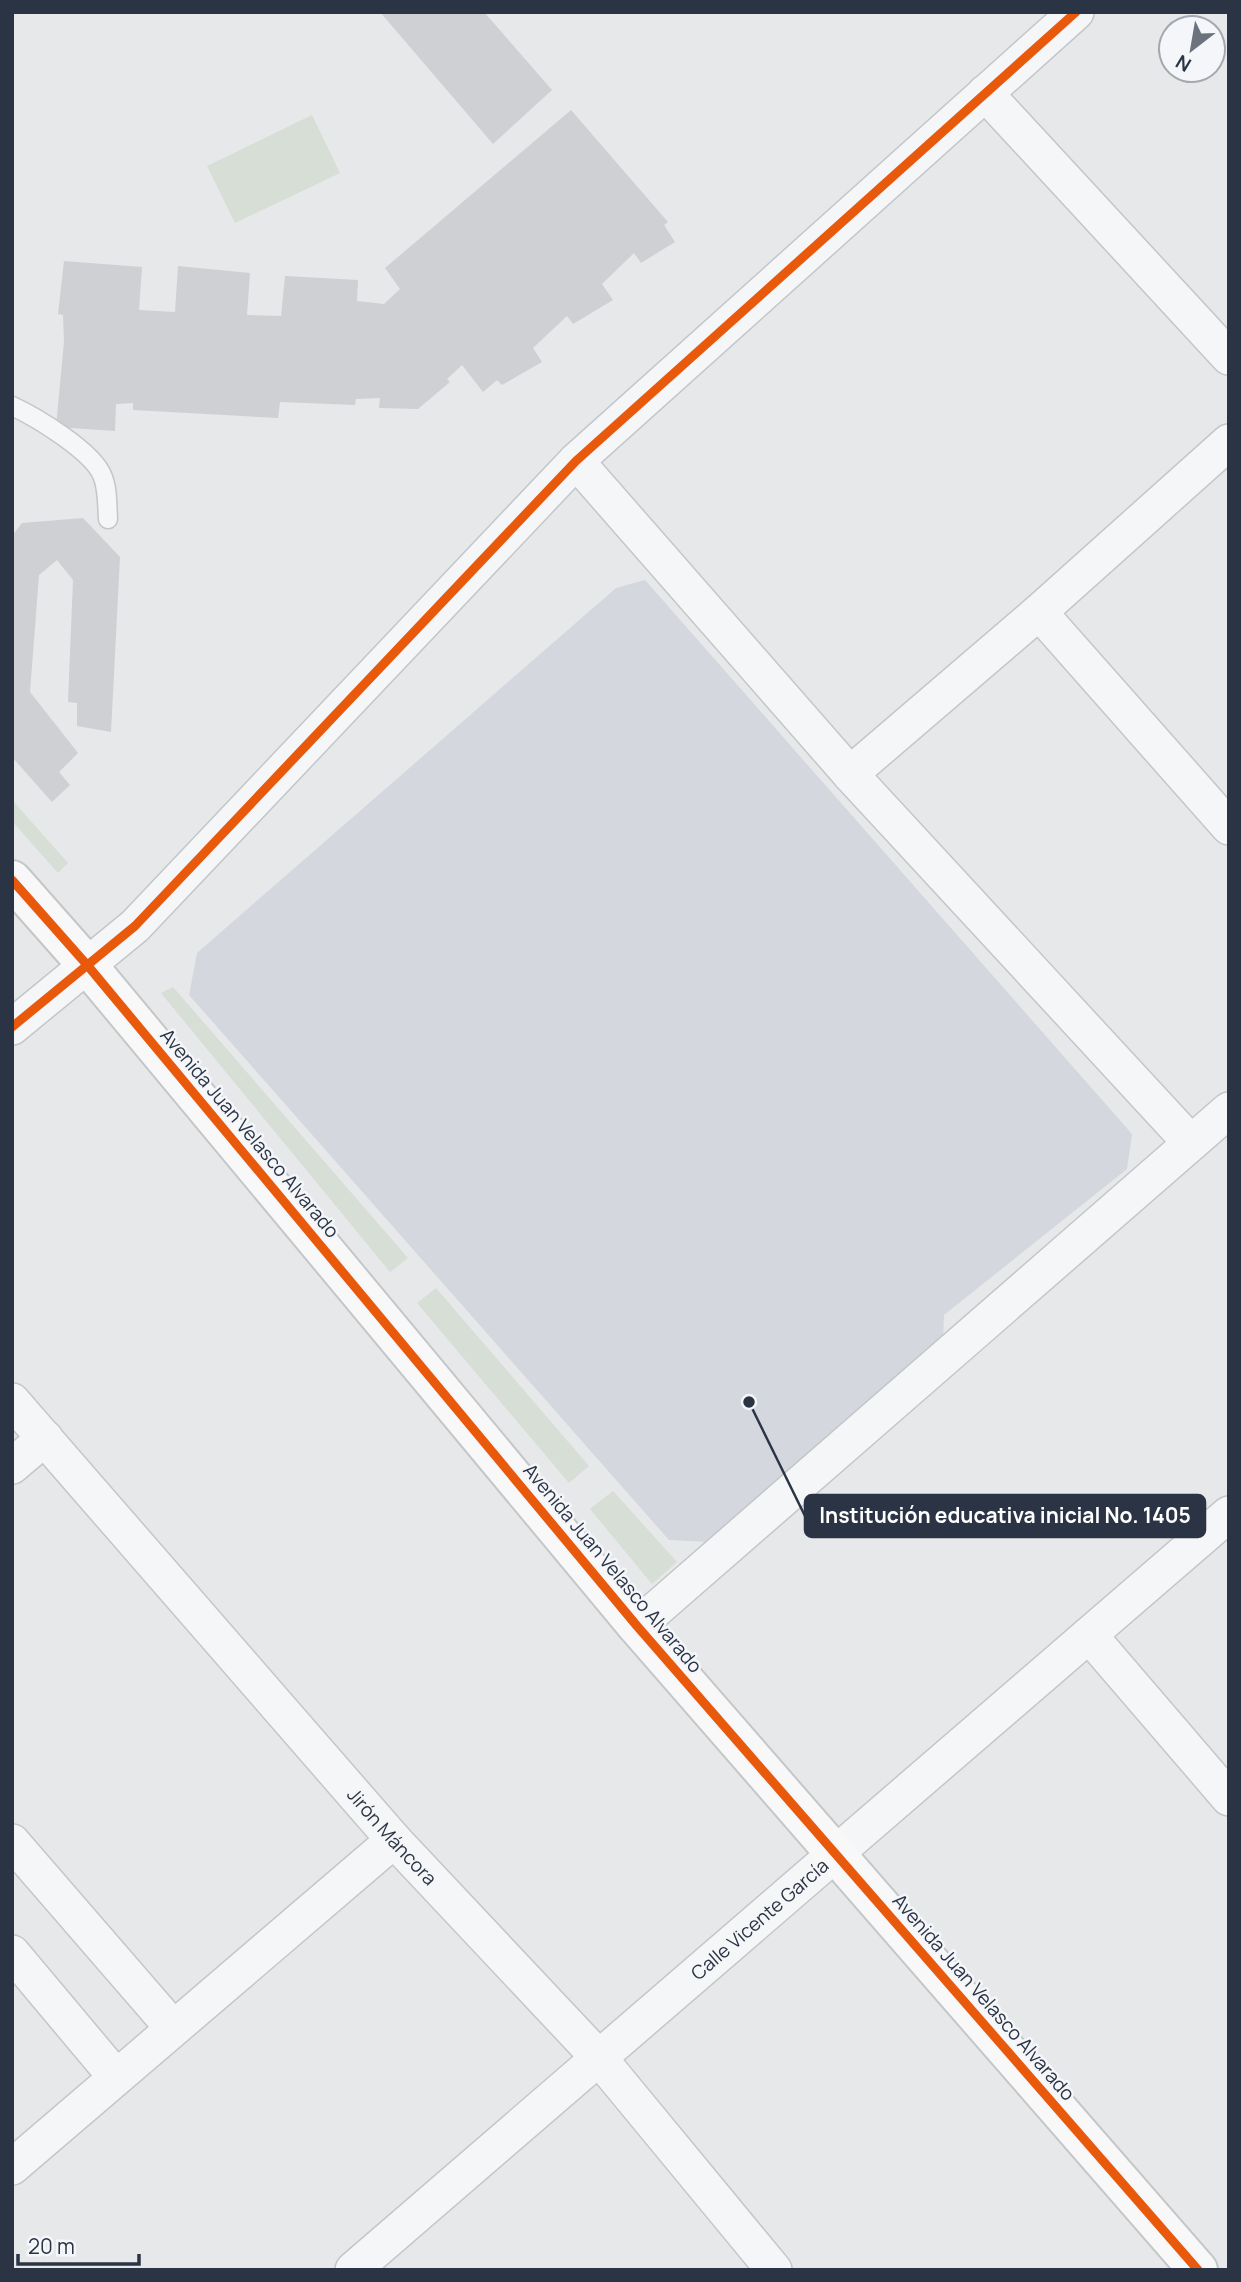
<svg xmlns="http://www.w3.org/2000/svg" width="1241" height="2282" viewBox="0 0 1241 2282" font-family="Manrope,sans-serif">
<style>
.built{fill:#d4d7dd}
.green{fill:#d6ded6}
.building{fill:#ced0d3}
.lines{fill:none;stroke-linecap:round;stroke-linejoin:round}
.lane-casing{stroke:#c4c6c8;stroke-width:21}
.street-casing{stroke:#c4c6c8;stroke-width:38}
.secondary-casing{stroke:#c4c6c8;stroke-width:42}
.lane{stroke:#f5f6f7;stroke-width:18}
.street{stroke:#f5f6f7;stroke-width:35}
.secondary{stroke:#f8f8f8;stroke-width:38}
.cycleway-casing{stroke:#f4f6f9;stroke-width:13}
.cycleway{stroke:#e8590c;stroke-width:9}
.labels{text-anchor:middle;stroke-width:5;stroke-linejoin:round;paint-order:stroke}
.street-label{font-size:19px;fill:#2b3445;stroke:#f4f6f9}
.leader{fill:none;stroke:#2b3445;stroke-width:2.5}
.callout-dot{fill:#2b3445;stroke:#f4f6f9;stroke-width:2.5}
.callout{fill:#2b3445;stroke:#2b3445;stroke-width:2.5}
.callout-label{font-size:21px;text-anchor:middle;font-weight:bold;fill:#fff}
</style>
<rect width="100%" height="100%" fill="#e6e8ea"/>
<!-- built -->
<polygon class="built" points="645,580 1132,1134 1127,1169 944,1315 943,1338 708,1542 669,1540 189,995 197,953 616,588"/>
<!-- green -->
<g class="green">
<polygon points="312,115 340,173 235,223 207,166"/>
<polygon points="12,800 68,863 58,873 12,821"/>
<polygon points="173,987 408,1258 390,1272 161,993"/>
<polygon points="436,1288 589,1466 569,1483 417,1303"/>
<polygon points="613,1491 677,1562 652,1584 590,1509"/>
</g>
<!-- building -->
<g class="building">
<polygon points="380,12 484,12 552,90 493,144"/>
<polygon points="571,110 668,222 664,225 675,242 641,263 634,253 602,284 613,300 573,324 567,316 533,348 542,362 502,385 497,380 483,392 462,365 447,379 450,382 418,409 379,408 380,398 356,399 355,405 280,402 278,418 133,410 133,403 116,404 115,431 56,427 64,342 63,315 58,314 64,261 142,267 139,310 175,312 178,266 250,273 247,315 281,316 285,276 358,280 357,301 384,304 400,289 385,268"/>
<polygon points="83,518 120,557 111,732 77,726 77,703 68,702 73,580 57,560 39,575 30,692 78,753 59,772 70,785 52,802 12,757 12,536 22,523"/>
</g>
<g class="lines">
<!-- lane casing -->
<g class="lane-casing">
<path id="lane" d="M 12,406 C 36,417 92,451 102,475 C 108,488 107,505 108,519"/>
</g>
<!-- street casing -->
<g class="street-casing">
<g id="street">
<polyline points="985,93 1229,357"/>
<polyline points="576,461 850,774 1191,1143"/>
<polyline points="1039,612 1229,827"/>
<polyline points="850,774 1039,612 1229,442"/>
<polyline points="12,1027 135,926 576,461 1076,12"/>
<path id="s1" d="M 12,1401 L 394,1840 L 599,2058 L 774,2270"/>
<polyline points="12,1466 45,1438"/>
<polyline points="637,1626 1229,1110"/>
<polyline points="1089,1635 1229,1798"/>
<polyline points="12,1842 173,2028"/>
<polyline points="12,1953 116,2077"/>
<polyline points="12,2167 394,1840"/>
<path id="s2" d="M 353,2270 L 1229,1514"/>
</g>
</g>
<!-- secondary casing -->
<g class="secondary-casing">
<polyline id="secondary" points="12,880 88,966 637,1626 1198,2270"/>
</g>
<!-- lane -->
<use href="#lane" class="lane"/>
<!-- street -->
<use href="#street" class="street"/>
<!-- secondary -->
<use href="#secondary" class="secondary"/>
<!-- cycleway casing -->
<g class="cycleway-casing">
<g id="cycleway">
<polyline points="12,880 88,966 637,1626 1198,2270"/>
<polyline points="12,1027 135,926 576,461 1076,12"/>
</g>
</g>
<!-- cycleway -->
<use href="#cycleway" class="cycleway"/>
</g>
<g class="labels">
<!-- street labels -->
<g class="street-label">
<text transform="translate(250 1133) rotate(50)" y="7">Avenida Juan Velasco Alvarado</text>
<text transform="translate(613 1568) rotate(50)" y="7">Avenida Juan Velasco Alvarado</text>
<text dy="7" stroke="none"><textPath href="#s1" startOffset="578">Jirón Máncora</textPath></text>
<text dy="7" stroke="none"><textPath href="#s2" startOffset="537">Calle Vicente García</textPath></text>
<text transform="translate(984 1997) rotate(49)" y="7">Avenida Juan Velasco Alvarado</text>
</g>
</g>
<!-- callouts -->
<path class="leader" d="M749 1402L805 1516"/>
<circle class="callout-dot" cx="749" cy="1402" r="7"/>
<rect class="callout" x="805" y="1495" width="400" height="42" rx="7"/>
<g class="callout-label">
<text x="1005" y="1523">Institución educativa inicial No. 1405</text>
</g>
<!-- border -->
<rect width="1241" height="2282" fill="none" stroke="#2b3445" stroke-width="28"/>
<!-- north arrow -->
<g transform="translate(1192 49) rotate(211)"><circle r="33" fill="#f4f6f9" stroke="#a4a8b1" stroke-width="2"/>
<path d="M0-5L12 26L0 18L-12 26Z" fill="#6c737f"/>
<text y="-10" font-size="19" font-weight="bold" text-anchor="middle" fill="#2b3445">N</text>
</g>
<!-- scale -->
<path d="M18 2254v10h121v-10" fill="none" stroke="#2b3445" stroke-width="3.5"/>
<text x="28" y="2254" font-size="21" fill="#2b3445" stroke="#f4f6f9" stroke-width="5" paint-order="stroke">20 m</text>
</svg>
